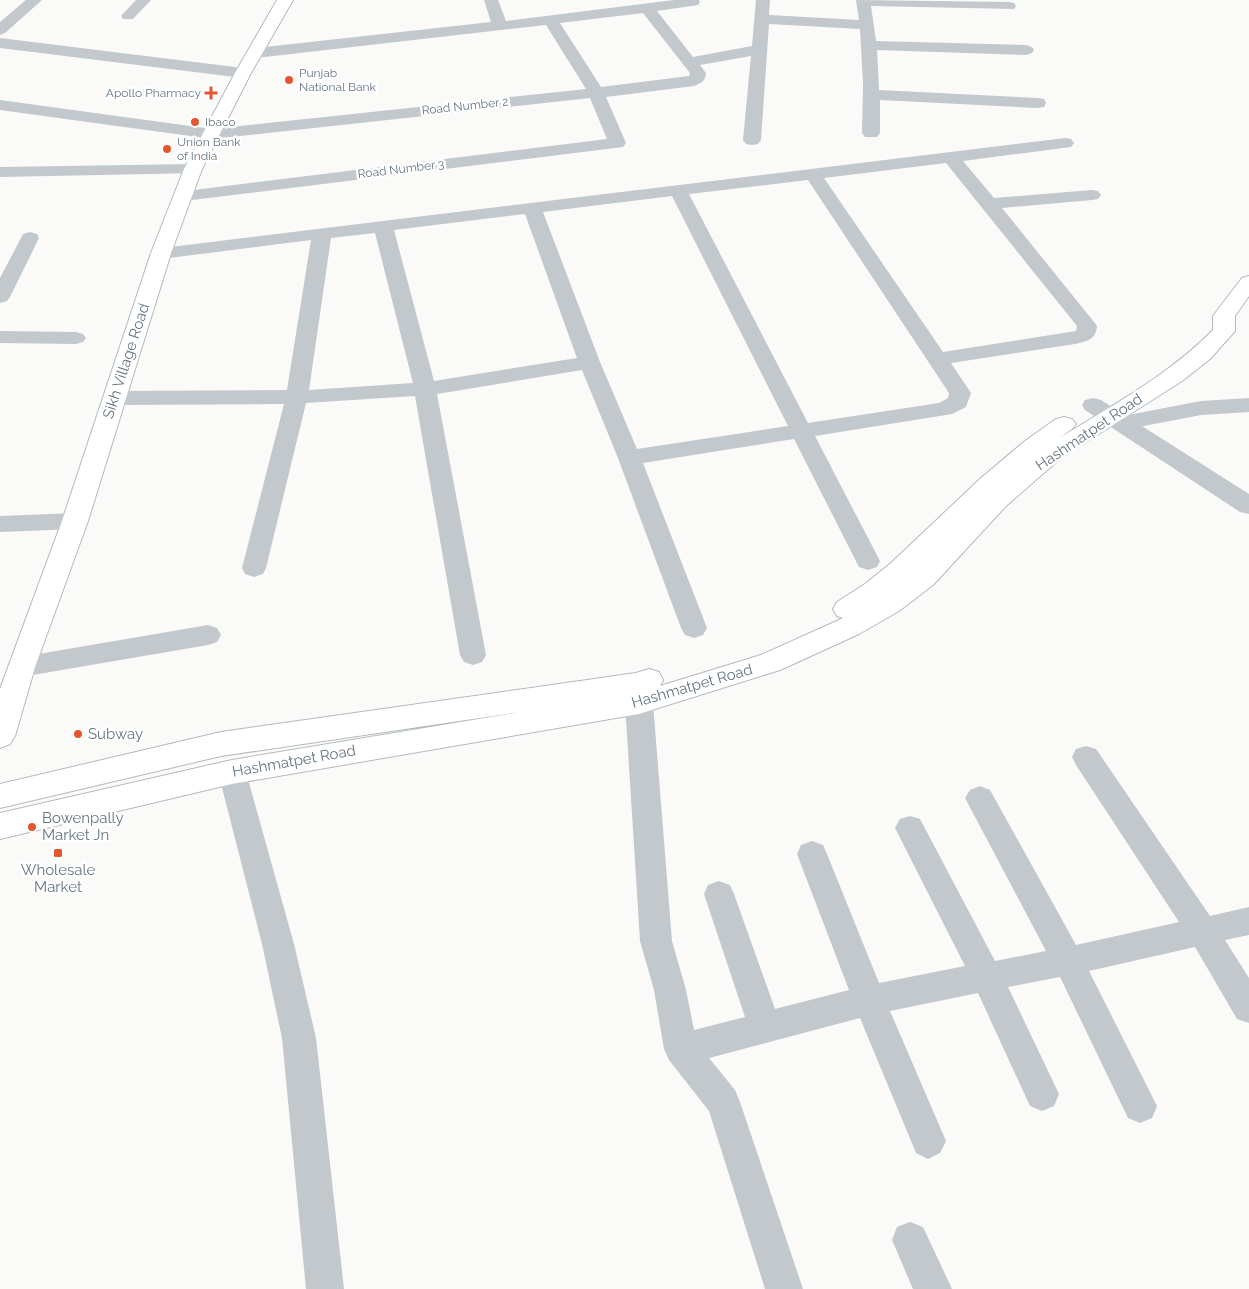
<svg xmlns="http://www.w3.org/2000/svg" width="1249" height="1289" viewBox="0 0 1249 1289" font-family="Raleway,sans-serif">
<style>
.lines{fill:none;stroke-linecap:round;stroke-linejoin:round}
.secondary-casing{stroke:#b3babf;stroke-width:2}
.minor{fill:#c3c8cc;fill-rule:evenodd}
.tertiary{fill:#c3c8cc;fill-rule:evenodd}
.secondary{fill:#fff;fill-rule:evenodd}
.poi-dot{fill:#e4572e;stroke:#fff;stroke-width:2}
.labels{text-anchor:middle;stroke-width:5;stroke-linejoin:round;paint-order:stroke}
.far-poi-label{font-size:12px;fill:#657683;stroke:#fff;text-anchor:start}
.far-street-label{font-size:12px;fill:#657683;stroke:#fff}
.street-label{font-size:15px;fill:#657683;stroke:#fff}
.poi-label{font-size:15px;fill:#657683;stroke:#fff;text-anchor:start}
</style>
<rect width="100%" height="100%" fill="#fafaf8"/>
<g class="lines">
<!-- secondary casing -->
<g class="secondary-casing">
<g id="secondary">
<polygon points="277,0 293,0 251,73 202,169 171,253 88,521 35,667 15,736 10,744 0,748 0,689 62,521 151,253 184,169 235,73"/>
<path d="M 1249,276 L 1249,296 L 1235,316 L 1235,331 L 1210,359 L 1182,381 L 1061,458 L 1006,506 L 933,585 L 899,611 L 859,634 L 780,670 L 639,714 L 232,784 L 0,839 L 0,813 L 232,760 L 521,712 L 221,756 L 0,808 L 0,784 L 221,732 L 636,673 L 649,669 L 659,672 L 663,680 L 660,686 L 761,655 L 839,620 L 843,618 L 837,616 L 833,609 L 837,602 L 865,584 L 891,563 L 981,478 L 1025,441 L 1056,419 L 1064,417 L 1072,419 L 1076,424 L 1072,429 L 1058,439 C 1111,406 1169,375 1213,330 L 1213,316 L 1242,278 Z"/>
</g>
</g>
<!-- minor -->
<g class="minor">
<polygon points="26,0 42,0 5,33 0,35 0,22"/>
<polygon points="136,0 151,0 133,19 123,19 121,16"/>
<path d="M 484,0 L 498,0 L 506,21 L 674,0 L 699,0 L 700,2 L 698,5 L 657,11 L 693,57 L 752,46 L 756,0 L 770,0 L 769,15 L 859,20 L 856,0 L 1009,2 L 1014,3 L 1016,6 L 1014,9 L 871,6 L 876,41 L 1026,45 L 1032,47 L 1034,50 L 1032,53 L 1026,55 L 877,50 L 879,90 L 1038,98 L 1044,99 L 1046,103 L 1044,107 L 1038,108 L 880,100 L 880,133 L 877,137 L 865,137 L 862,133 L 863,83 L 860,29 L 769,24 L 761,140 L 758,144 L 752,145 L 746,144 L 743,140 L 751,56 L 700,65 L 706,73 C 705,82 701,83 694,86 L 606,97 L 626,143 L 623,147 L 184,201 L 178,200 L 175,196 L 178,192 L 607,139 L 590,98 L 212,139 L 0,110 L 0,100 L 212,129 L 586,89 L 546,25 L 256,58 L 250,56 L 248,53 L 250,50 L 256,48 L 491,22 ZM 643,13 L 690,73 L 689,76 L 601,87 L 560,23 Z"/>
<polygon points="0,38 243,68 249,70 251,73 249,76 243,78 0,48"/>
<path d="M 1065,138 L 1071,139 L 1074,143 L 1071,147 L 963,161 L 994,198 L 1092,190 L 1098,191 L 1101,195 L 1098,199 L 1092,200 L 1002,208 L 1094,322 L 1097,326 C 1096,340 1087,341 1075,344 L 951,363 L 971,393 L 966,407 L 952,414 L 815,436 L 880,561 L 877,567 L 868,570 L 859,567 L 794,439 L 643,463 L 707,628 L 703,635 L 694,638 L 685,635 L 681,628 L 618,458 L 582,370 L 437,394 L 486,655 L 482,662 L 473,665 L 464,662 L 460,655 L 415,396 L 306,403 L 266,568 L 263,574 L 254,577 L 245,574 L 242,568 L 284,404 L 114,405 L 106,403 L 103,398 L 106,393 L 114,391 L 287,390 L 311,240 L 161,259 L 154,257 L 151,253 L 154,249 ZM 946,163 L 1077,326 L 1076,331 L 943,352 L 824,178 ZM 808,180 L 949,393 L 948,398 L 939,403 L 808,423 L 689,194 ZM 672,196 L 788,426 L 637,449 L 600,362 L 543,212 ZM 525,214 L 577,358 L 434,381 L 394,230 ZM 375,233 L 413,383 L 309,390 L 331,238 Z"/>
<polygon points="193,164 199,165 202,169 199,173 0,177 0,167"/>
<polygon points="30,232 37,234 39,238 10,297 7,301 0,303 0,278 21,238 23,234"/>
<polygon points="0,331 76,332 83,334 86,338 83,342 76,344 0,343"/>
<polygon points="1249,398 1249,412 1201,415 1123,430 1115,428 1112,423 1115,418 1123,416 1201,401"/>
<polygon points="75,513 83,515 87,521 83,527 75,529 0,532 0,516"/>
<polygon points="208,625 217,628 221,635 217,642 208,645 21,677 12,674 8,667 12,660 21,657"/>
<polygon points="639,692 649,696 653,703 672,941 686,990 694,1030 745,1017 704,894 708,885 719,881 730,885 734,894 775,1009 849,990 797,854 801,845 812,841 823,845 827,854 879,983 965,966 895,828 900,819 910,816 920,819 995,961 1046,951 965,798 970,790 980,786 990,790 1076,945 1179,922 1076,765 1072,757 1076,749 1086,746 1096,749 1210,916 1249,907 1249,935 1225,940 1249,978 1249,1023 1237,1019 1195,947 1089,971 1157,1106 1152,1118 1140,1123 1128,1118 1060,977 1008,987 1059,1094 1054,1106 1042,1111 1030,1106 978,993 890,1011 946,1141 940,1153 928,1159 916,1153 860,1018 709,1058 735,1090 740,1102 803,1289 765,1289 709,1111 669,1060 664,1049 654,990 640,941 625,703 629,696"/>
<polygon points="232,760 242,764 246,772 294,944 316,1038 344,1289 306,1289 282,1038 262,944 218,772 222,764"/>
<polygon points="910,1222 923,1227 952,1289 913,1289 892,1240 897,1227"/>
</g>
<!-- tertiary -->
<polygon class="tertiary" points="1093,398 1101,400 1249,494 1249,514 1240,512 1085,410 1082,405 1085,400"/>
<!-- secondary -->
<use href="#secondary" class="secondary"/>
</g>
<!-- markers -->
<g class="poi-dot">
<circle cx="289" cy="80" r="5"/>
<path d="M208.5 85.5h5v5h5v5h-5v5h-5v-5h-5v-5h5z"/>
<circle cx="195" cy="122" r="5"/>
<circle cx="167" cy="149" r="5"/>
<circle cx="78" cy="734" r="5"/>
<circle cx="32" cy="827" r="5"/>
<rect x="53" y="848" width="10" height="10" rx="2.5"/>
</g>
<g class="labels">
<!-- far-poi labels -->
<g class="far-poi-label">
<text x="299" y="77">Punjab<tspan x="299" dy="14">National Bank</tspan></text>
<text x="201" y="97" text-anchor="end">Apollo Pharmacy</text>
<text x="205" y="126">Ibaco</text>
<text x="177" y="146">Union Bank<tspan x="177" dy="14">of India</tspan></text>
</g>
<!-- far-street labels -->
<g class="far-street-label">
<text transform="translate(465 106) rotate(-6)" y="4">Road Number 2</text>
<text transform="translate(401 169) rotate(-7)" y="4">Road Number 3</text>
</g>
<!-- street labels -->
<g class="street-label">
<text transform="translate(126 361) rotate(-72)" y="5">Sikh Village Road</text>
<text transform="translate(1089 432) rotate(-34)" y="5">Hashmatpet Road</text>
<text transform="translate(692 686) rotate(-16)" y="5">Hashmatpet Road</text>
<text transform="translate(294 761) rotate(-10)" y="5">Hashmatpet Road</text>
</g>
<!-- poi labels -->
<g class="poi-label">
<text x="88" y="739">Subway</text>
<text x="42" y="823">Bowenpally<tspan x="42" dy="17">Market Jn</tspan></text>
<text x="58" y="875" text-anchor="middle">Wholesale<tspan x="58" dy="17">Market</tspan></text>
</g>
</g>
</svg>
